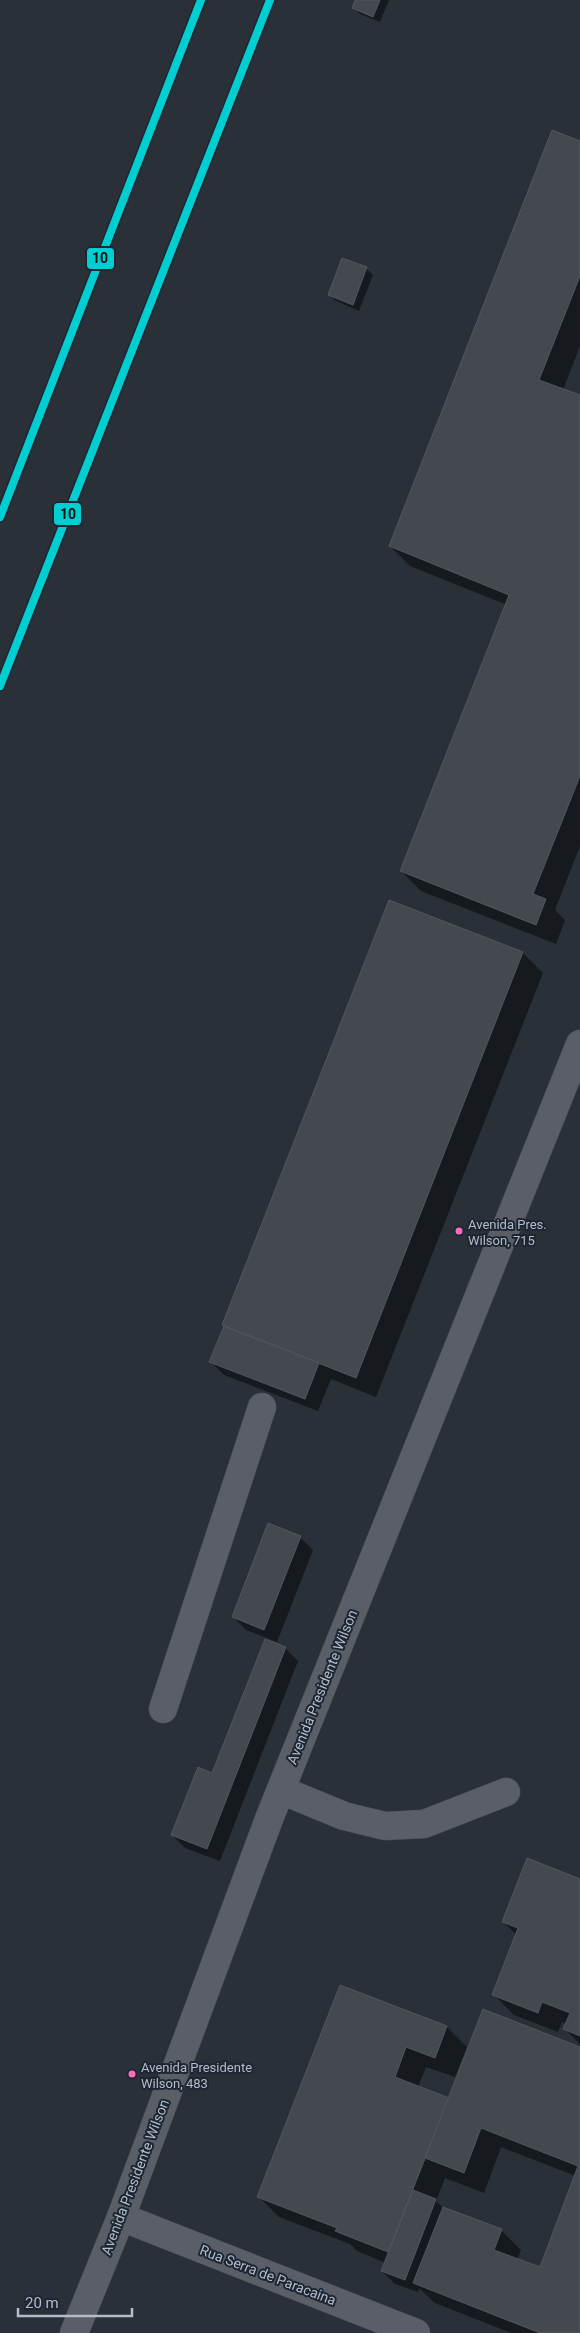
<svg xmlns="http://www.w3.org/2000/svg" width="580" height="2333" viewBox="0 0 580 2333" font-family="Roboto,sans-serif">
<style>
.shadow{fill:#0007;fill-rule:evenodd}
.building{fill:#444950;stroke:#52575f}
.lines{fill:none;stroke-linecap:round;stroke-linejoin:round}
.minor-casing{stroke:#484c53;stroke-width:29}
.minor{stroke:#5a5e66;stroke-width:28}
.rail-1-casing{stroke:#1d2633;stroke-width:11}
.rail-1{stroke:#00ced1;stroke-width:8}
.bus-dot{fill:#fb6dba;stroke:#1d2633;stroke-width:2}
.labels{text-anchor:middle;stroke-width:4;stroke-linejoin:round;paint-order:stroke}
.bus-label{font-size:13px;fill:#b4bcc9;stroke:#1d2633;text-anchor:start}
.street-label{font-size:14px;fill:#b4bcc9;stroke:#1d2633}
.line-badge{stroke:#1d2633;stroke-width:2}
.pale-badge-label{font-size:14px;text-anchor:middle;font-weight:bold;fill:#111}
</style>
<rect width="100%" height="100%" fill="#2a3038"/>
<!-- shadow -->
<g class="shadow">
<polygon points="356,0 389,0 380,22 360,14 353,7"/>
<polygon points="580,142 580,346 563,390 580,396 580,846 555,910 565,920 556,944 421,891 401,871 507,605 410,566 390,546"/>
<polygon points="366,268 373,275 359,311 336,301 329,295"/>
<polygon points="390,901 523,953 543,973 376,1397 331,1379 318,1411 224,1375 211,1362 225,1327 223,1325"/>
<polygon points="300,1537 313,1550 277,1642 246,1630 233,1617"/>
<polygon points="285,1648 298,1661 220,1861 185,1848 172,1835 213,1774"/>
<polygon points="580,1880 580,2044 565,2029 567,2024 562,2022 558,2032 514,2015 494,1995 517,1935 503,1922"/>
<path d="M 341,1986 L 447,2027 L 467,2047 L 455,2077 L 426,2067 L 418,2087 L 450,2099 L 580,2048 L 580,2333 L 511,2333 L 435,2303 L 419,2288 L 418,2292 L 395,2284 L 382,2271 L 386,2263 L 357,2251 L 350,2244 L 279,2217 L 259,2197 ZM 501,2147 L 576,2176 L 540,2269 L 517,2260 L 521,2250 L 501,2230 L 443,2208 L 436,2201 L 445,2178 L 484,2193 Z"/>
</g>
<!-- building -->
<g class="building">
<polygon points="355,0 380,0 373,17 352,8"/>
<polygon points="552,130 580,141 580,276 539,380 580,395 580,776 533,894 546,899 536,925 400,871 509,595 389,546"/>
<polygon points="342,258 367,267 353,305 328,295"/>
<polygon points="389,900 523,952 356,1378 222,1325"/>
<polygon points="224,1326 319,1363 305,1399 209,1362"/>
<polygon points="268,1523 301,1536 264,1630 232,1617"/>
<polygon points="265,1639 286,1647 207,1849 171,1835 198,1767 212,1773"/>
<polygon points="527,1858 580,1879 580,2036 563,2029 570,2013 542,2002 538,2013 492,1995 518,1928 502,1922"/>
<polygon points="340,1985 447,2026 435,2058 406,2047 395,2077 449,2098 388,2252 335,2231 337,2228 257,2197"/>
<polygon points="483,2009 580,2047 580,2333 540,2333 413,2283 443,2207 502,2229 494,2250 540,2267 578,2166 481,2128 464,2173 425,2158"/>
<polygon points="413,2190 436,2199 405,2280 381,2271"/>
</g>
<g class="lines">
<!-- minor casing -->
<g class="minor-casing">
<g id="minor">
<polyline points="163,1709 262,1407"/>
<polyline points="281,1790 344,1816 385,1826 424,1824 506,1792"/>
<polyline points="121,2217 416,2333"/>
<polyline points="74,2333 121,2217 269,1819 580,1044"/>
</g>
</g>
<!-- minor -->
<use href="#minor" class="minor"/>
<!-- rail-1 casing -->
<g class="rail-1-casing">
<g id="rail-1">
<polyline points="0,517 201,0"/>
<polyline points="0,686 270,0"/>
</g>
</g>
<!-- rail-1 -->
<use href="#rail-1" class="rail-1"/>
</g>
<!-- markers -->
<g class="bus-dot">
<circle cx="459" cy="1231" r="4.5"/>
<circle cx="132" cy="2074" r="4.5"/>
</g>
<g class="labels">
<!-- bus labels -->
<g class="bus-label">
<text x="468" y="1229">Avenida Pres.<tspan x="468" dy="16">Wilson, 715</tspan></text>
<text x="141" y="2072">Avenida Presidente<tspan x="141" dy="16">Wilson, 483</tspan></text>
</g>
<!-- street labels -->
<g class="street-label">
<text transform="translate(322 1687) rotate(-68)" y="5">Avenida Presidente Wilson</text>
<text transform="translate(135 2177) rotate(-69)" y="5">Avenida Presidente Wilson</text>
<text transform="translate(268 2275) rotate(21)" y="5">Rua Serra de Paracaina</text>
</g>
</g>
<g class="line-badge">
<rect x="86" y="247" width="29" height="23" rx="5" fill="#00ced1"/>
<rect x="53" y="502" width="29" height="24" rx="5" fill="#00ced1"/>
</g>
<g class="pale-badge-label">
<text x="100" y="263">10</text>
<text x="68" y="519">10</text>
</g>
<!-- scale -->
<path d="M18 2308v8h114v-8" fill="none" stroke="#b4bcc9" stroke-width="2.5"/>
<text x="25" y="2308" font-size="15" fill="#b4bcc9" stroke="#1d2633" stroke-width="4" paint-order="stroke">20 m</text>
</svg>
